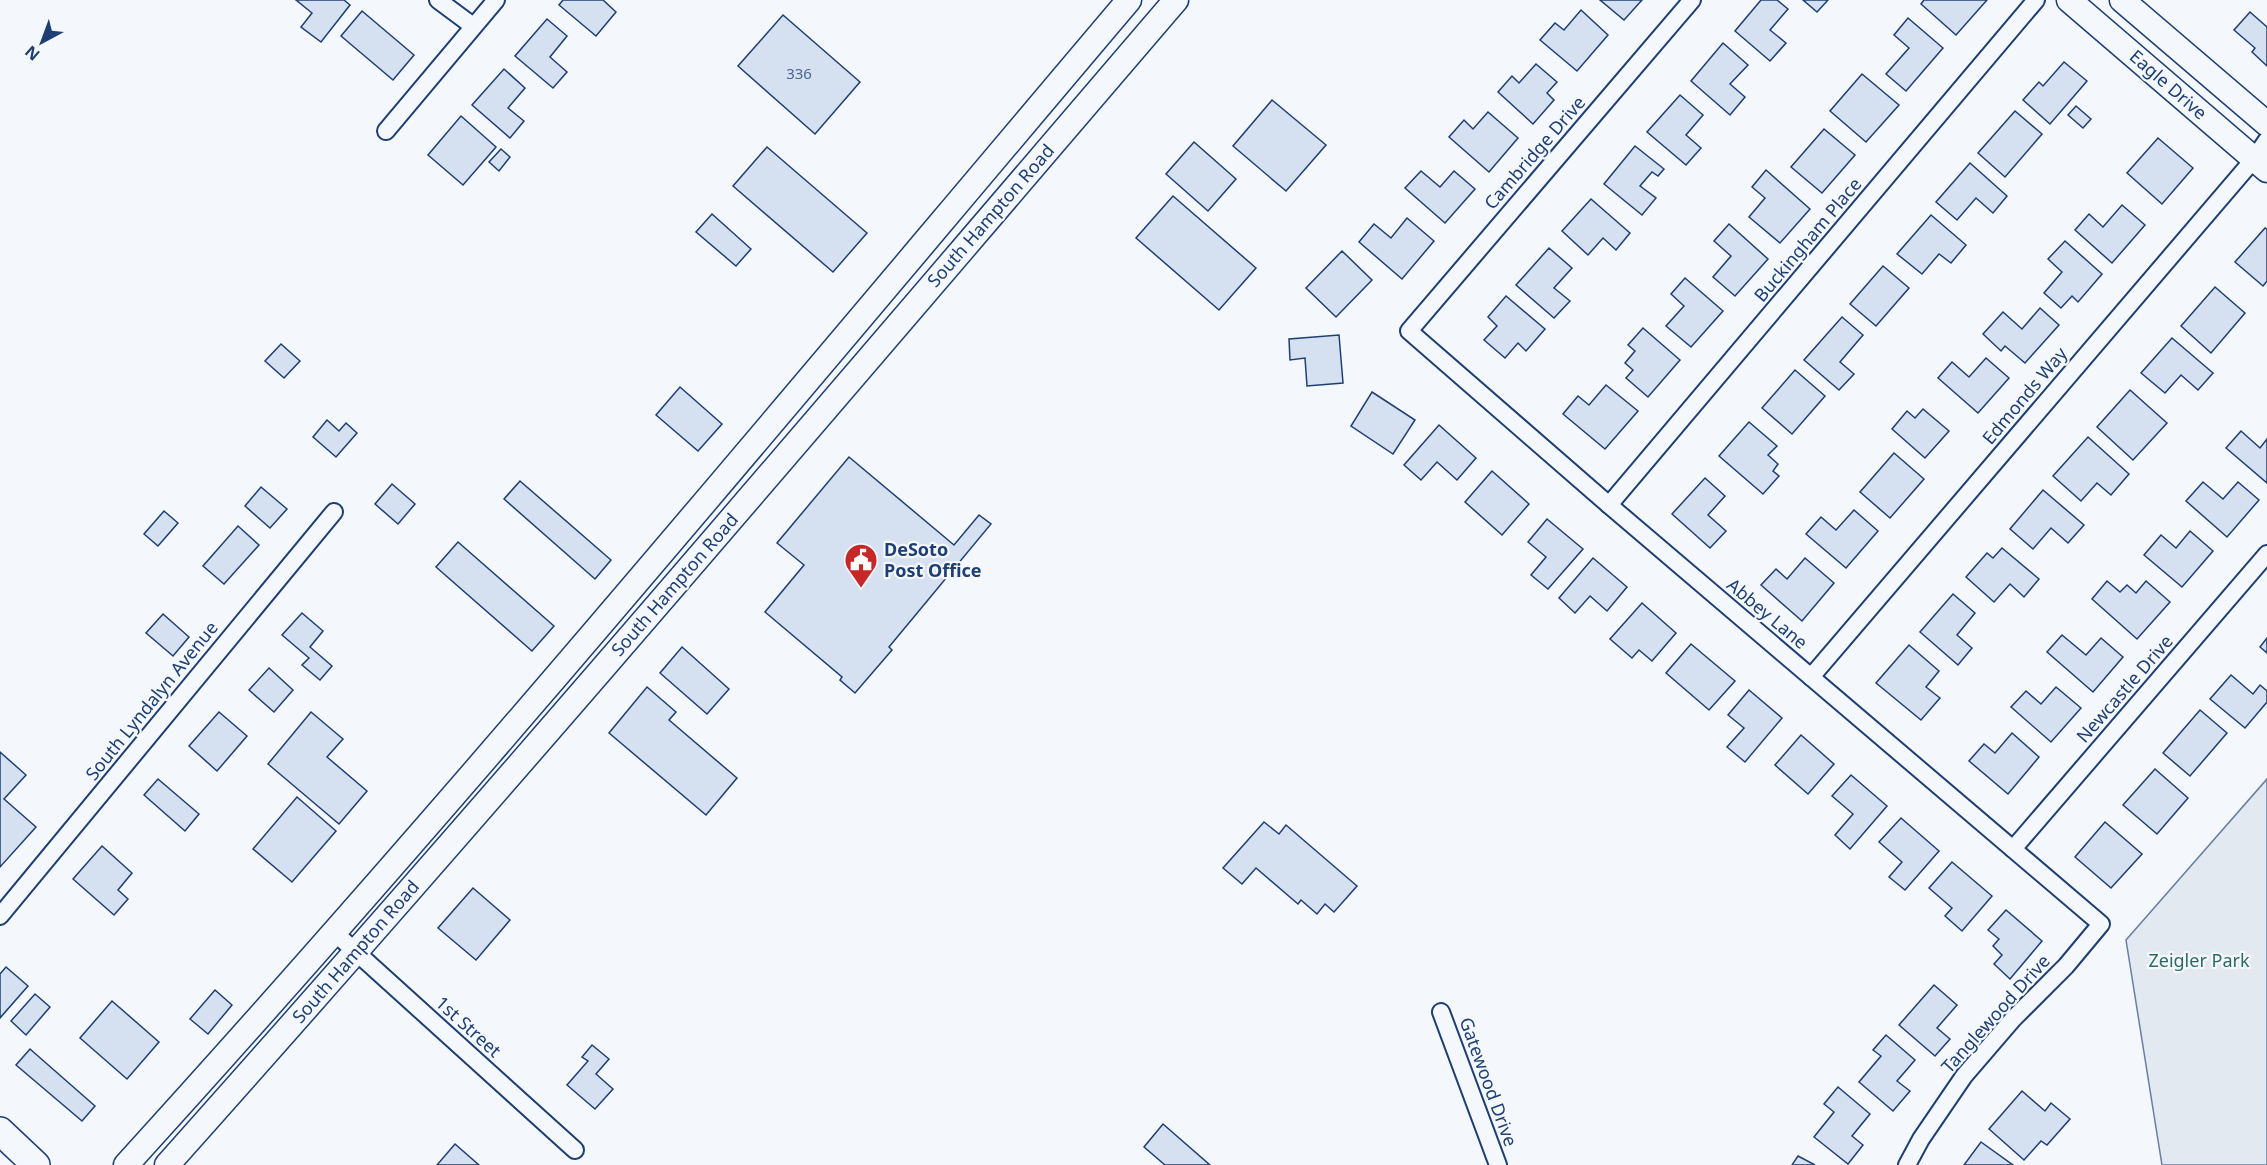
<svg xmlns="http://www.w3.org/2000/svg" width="2267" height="1165" viewBox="0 0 2267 1165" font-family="'Noto Sans',sans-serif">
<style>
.green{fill:#e3e9f0;stroke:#687fa3;stroke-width:1.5}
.building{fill:#d5e0f0;stroke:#1d3f73;stroke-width:1.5}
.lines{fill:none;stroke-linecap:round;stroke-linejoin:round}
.street-casing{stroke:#1d3f73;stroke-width:20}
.secondary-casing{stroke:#1d3f73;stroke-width:27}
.primary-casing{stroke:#1d3f73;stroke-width:30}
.street{stroke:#f4f7fb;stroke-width:16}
.secondary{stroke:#f4f7fb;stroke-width:24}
.primary{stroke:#f4f7fb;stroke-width:27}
.labels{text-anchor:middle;stroke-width:4.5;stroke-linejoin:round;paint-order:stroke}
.number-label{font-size:15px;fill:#4b6792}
.street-label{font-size:18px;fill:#1d3f73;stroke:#f4f7fb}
.poi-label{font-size:18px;font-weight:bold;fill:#1d3f73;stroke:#f4f7fb;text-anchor:start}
.park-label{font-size:18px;fill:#2c6c60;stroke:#f4f7fb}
</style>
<rect width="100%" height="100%" fill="#f4f7fb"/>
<!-- green -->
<polygon class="green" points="2267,779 2267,1165 2162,1165 2126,940"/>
<!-- building -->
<g class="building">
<polygon points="296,0 344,0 350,5 321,42 301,27 312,13"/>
<polygon points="563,0 603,0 616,12 596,36 559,5"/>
<polygon points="1600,0 1642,0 1624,20"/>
<polygon points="1761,0 1777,0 1788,9 1770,30 1786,43 1770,61 1735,31"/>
<polygon points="1803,0 1828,0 1817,12"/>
<polygon points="1924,0 1987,0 1956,35 1921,4"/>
<polygon points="1581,10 1608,35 1577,71 1540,40 1555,23 1564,30"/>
<polygon points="362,11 414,55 393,80 341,36"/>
<polygon points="2250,12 2267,27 2267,66 2252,52 2255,48 2234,30"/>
<polygon points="783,15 860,82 815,134 738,66"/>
<polygon points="1908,18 1943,48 1906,91 1886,74 1909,48 1894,35"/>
<polygon points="547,19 567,36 550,57 567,72 553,88 515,56"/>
<polygon points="1723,43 1748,65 1730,84 1745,97 1730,115 1691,81"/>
<polygon points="2064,62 2087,81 2050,124 2023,100 2039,82 2043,86"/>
<polygon points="1536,64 1557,82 1547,93 1554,100 1533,124 1498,92 1512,76 1519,83"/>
<polygon points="504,69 525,88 508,108 524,121 510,138 472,105"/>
<polygon points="1862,74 1899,105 1866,142 1830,111"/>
<polygon points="1680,95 1703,115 1686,135 1701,148 1686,165 1647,132"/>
<polygon points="1272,100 1326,145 1286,191 1233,146"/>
<polygon points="2076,106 2091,119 2083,128 2068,115"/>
<polygon points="2015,111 2042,134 2005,177 1978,153"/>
<polygon points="1488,112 1518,138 1489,172 1449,137 1464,120 1473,129"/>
<polygon points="461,116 496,147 463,185 428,155"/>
<polygon points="1824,129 1855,155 1822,193 1791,167"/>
<polygon points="2158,138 2193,168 2162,204 2127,173"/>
<polygon points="1194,142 1236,179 1208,211 1166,174"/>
<polygon points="1635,146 1664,169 1658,176 1652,172 1640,186 1656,198 1642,215 1604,184"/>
<polygon points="767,147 867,233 833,272 733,186"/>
<polygon points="501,149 510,157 499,171 489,162"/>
<polygon points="1970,163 2007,196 1993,213 1976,198 1957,220 1936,202"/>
<polygon points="1766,170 1810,209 1780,243 1749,217 1765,198 1752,187"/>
<polygon points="1421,171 1440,187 1454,171 1475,189 1445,223 1405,188"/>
<polygon points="1173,196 1256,268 1219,310 1136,238"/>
<polygon points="1591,199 1630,233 1616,250 1603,238 1588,255 1562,231"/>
<polygon points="2122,205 2145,225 2112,263 2075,230 2089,214 2103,227"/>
<polygon points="712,214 751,249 736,266 696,232"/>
<polygon points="1931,215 1966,245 1951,263 1939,254 1922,274 1897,254"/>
<polygon points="1407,218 1434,241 1402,279 1359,242 1374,224 1391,238"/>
<polygon points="1729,224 1768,259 1735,296 1713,277 1731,256 1714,241"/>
<polygon points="2265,228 2267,229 2267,281 2263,286 2235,262"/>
<polygon points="2065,241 2102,274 2078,302 2072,296 2061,308 2044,293 2062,272 2048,259"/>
<polygon points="1549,248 1572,268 1554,288 1570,301 1554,318 1516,285"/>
<polygon points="1342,251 1372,280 1336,317 1306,288"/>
<polygon points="1883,266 1909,288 1876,326 1850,304"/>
<polygon points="1685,278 1723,311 1691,347 1666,326 1684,306 1671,294"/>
<polygon points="2215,287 2245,313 2211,353 2181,326"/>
<polygon points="1506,296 1545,329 1526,351 1518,343 1505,358 1484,340 1497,326 1488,317"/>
<polygon points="2040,308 2059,325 2025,363 2005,346 2001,351 1983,334 2003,312 2022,329"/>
<polygon points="1842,317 1863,335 1840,362 1854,374 1839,390 1804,360"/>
<polygon points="1643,328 1680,360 1648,397 1626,378 1633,370 1625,363 1635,351 1628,345"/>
<polygon points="1339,335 1343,383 1307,386 1305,358 1290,360 1289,339"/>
<polygon points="2172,338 2213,373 2198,390 2181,375 2165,393 2141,373"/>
<polygon points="281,344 300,361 284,378 265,361"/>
<polygon points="1986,358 2009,378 1978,413 1938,378 1952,362 1969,377"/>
<polygon points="1795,370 1825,396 1792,434 1762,408"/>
<polygon points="1606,385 1638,411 1605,449 1563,414 1578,396 1589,405"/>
<polygon points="680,387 722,424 698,451 656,415"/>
<polygon points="2130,390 2167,423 2133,460 2097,427"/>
<polygon points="1372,392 1415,420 1393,454 1351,426"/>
<polygon points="1923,409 1949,431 1925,458 1892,429 1907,411 1915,418"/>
<polygon points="327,420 339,431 346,423 357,433 336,457 313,437"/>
<polygon points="1749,422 1777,446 1768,455 1778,464 1773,471 1779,476 1763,494 1719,456"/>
<polygon points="1439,425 1476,458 1457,480 1437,462 1421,480 1404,465"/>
<polygon points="2241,431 2260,448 2267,439 2267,483 2226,448"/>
<polygon points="2088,437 2129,474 2111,495 2097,483 2081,501 2053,476"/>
<polygon points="1894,453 1924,479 1890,518 1860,492"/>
<polygon points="849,457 954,545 979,515 991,524 889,647 892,650 855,693 840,680 842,677 765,612 804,565 777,543"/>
<polygon points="1492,471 1529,504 1502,535 1465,502"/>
<polygon points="1705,478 1725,496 1708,515 1726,531 1710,548 1672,514"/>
<polygon points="520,481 611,560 595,579 504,499"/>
<polygon points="2203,482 2223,499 2238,482 2259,500 2227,537 2186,501"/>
<polygon points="392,484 415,504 398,524 375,504"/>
<polygon points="261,487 287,509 270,528 245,506"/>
<polygon points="2043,490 2084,525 2068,543 2051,528 2033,549 2010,529"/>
<polygon points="1854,510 1878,531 1846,568 1806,534 1821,517 1836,530"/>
<polygon points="164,511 178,523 158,546 144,534"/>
<polygon points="1547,519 1583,549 1548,589 1531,575 1546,557 1528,542"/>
<polygon points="238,526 259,545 224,584 203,566"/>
<polygon points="2190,531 2213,551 2182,587 2144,555 2161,535 2176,548"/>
<polygon points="458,542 554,626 532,651 436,567"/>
<polygon points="2002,548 2039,579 2024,597 2010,584 1994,602 1966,577 1987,553 1993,558"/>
<polygon points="1593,558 1627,587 1607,611 1590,596 1575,613 1559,598"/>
<polygon points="1805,558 1834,583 1802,621 1761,585 1776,569 1787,579"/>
<polygon points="2107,581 2120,592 2127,585 2136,593 2146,581 2170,602 2137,639 2092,599"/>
<polygon points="1953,594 1975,613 1957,635 1972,648 1958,665 1920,632"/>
<polygon points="1642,603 1676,633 1652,661 1639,650 1632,658 1610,639"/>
<polygon points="302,613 323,631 310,647 332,666 320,680 302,665 309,658 282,635"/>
<polygon points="163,614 189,637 173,656 146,633"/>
<polygon points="2062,635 2086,655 2101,638 2123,657 2093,692 2047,652"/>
<polygon points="2267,638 2267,653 2260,647"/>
<polygon points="1691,644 1735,681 1709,710 1666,673"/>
<polygon points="1909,645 1939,671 1926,687 1940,698 1921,720 1876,683"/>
<polygon points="682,647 729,689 707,714 660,673"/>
<polygon points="269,668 293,690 274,712 249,690"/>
<polygon points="2231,675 2253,694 2260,685 2267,691 2267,702 2245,728 2210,699"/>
<polygon points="647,687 676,712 669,720 737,778 706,815 609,733"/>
<polygon points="2056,687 2081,708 2051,742 2011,707 2026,691 2041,704"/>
<polygon points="1749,690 1782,718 1745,762 1727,747 1744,728 1728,715"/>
<polygon points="2200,710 2227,733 2190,776 2163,753"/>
<polygon points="219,712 247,736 217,771 189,746"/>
<polygon points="311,712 343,739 327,757 367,791 339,824 268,764"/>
<polygon points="2012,733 2039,757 2008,794 1969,761 1984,744 1995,753"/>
<polygon points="1801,735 1834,764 1808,794 1775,765"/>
<polygon points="0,752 26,775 4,799 36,827 0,867"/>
<polygon points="2155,769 2188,798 2157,834 2123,805"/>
<polygon points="1851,775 1887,806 1850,849 1835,835 1853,814 1832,796"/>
<polygon points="158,779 199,814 185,831 144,795"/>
<polygon points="297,797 336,831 292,882 253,849"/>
<polygon points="1901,818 1939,851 1905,890 1889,877 1902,862 1879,842"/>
<polygon points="1264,822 1279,834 1286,825 1357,886 1334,912 1325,904 1317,914 1301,900 1298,904 1256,868 1242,884 1223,868"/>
<polygon points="2105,822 2142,854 2111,888 2075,857"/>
<polygon points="102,846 132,873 118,890 128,899 114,915 73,879"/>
<polygon points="1952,862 1992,896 1962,931 1945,916 1952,908 1929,888"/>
<polygon points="473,888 510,920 476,960 438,928"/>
<polygon points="2006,910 2042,941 2010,979 1994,964 2002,955 1993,946 1999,939 1988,930"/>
<polygon points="6,967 28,986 0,1018 0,974"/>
<polygon points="1934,985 1957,1005 1937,1028 1950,1039 1935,1056 1899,1025"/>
<polygon points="215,990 232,1005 208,1034 190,1019"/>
<polygon points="35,994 50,1007 26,1035 11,1021"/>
<polygon points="112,1001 159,1042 127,1079 80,1038"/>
<polygon points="1886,1035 1915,1060 1897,1081 1910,1091 1893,1111 1859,1082 1881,1056 1873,1050"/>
<polygon points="592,1045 609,1059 596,1074 613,1089 595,1109 567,1085 588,1061 582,1057"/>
<polygon points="30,1049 95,1106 82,1121 16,1065"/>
<polygon points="1838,1087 1870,1114 1852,1136 1863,1145 1848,1164 1814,1137 1834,1112 1824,1104"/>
<polygon points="2022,1091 2045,1111 2051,1103 2070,1119 2047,1145 2041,1141 2024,1160 1989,1129"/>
<polygon points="1163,1124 1210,1165 1165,1165 1144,1147"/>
<polygon points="1981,1142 2013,1165 1964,1165"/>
<polygon points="455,1144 479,1165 437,1165"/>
<polygon points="1798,1156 1815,1165 1792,1165"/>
</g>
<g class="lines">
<!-- street casing -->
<g class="street-casing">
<g id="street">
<polyline points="438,0 473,26"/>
<polyline points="1692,0 1409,331 1609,505 2101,924 2066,966 2013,1019 1964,1076 1921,1139 1907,1165"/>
<polyline points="386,131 496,0"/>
<polyline points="1609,505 2036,0"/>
<polyline points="1811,677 2254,159 2267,140"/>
<polyline points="2013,849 2267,554"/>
<polyline points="0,916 334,512"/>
<polyline points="335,933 575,1150"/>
<polyline points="1441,1012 1498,1165"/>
</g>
</g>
<!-- secondary casing -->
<g class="secondary-casing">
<g id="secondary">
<polyline points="2069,0 2267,170"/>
<polyline points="2122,0 2267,124"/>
<path d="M 126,1165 C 471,786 798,391 1129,0"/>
<path d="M 167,1165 C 509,782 842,390 1176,0"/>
</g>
</g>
<!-- primary casing -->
<g class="primary-casing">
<polyline id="primary" points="0,1131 36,1165"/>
</g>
<!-- street -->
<use href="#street" class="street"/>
<!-- secondary -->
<use href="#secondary" class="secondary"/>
<!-- primary -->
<use href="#primary" class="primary"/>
</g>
<!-- icons -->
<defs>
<g id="civic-pin" transform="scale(1.725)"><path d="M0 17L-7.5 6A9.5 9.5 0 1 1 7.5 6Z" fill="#c62828" stroke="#f4f7fb"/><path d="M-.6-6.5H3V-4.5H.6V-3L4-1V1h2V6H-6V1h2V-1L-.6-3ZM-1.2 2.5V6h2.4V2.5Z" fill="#fff"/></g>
</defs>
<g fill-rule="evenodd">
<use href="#civic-pin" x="861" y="560"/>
</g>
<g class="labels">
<!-- number labels -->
<g class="number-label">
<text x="799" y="79">336</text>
</g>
<!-- street labels -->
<g class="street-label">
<text transform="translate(2168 85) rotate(41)" y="6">Eagle Drive</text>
<text transform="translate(1535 153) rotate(-49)" y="6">Cambridge Drive</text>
<text transform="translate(991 216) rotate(-49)" y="6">South Hampton Road</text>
<text transform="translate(1808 240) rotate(-50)" y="6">Buckingham Place</text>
<text transform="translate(2025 396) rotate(-50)" y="6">Edmonds Way</text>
<text transform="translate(675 585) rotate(-49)" y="6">South Hampton Road</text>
<text transform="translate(1767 614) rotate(40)" y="6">Abbey Lane</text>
<text transform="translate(2125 689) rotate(-49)" y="6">Newcastle Drive</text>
<text transform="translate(152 701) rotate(-51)" y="6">South Lyndalyn Avenue</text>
<text transform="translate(356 952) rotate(-49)" y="6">South Hampton Road</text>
<text transform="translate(1996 1014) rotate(-48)" y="6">Tanglewood Drive</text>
<text transform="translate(468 1027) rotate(42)" y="6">1st Street</text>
<text transform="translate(1488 1082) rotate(70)" y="6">Gatewood Drive</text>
</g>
<!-- poi labels -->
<g class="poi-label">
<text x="884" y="556">DeSoto<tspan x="884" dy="21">Post Office</tspan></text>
</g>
<!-- park labels -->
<g class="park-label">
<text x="2199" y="967">Zeigler Park</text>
</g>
</g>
<!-- north arrow -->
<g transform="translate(42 42) rotate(221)" stroke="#f4f7fb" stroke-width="4.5" paint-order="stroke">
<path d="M0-4.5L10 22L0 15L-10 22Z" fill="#1d3f73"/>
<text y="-9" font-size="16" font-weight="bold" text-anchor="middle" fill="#1d3f73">N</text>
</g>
</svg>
